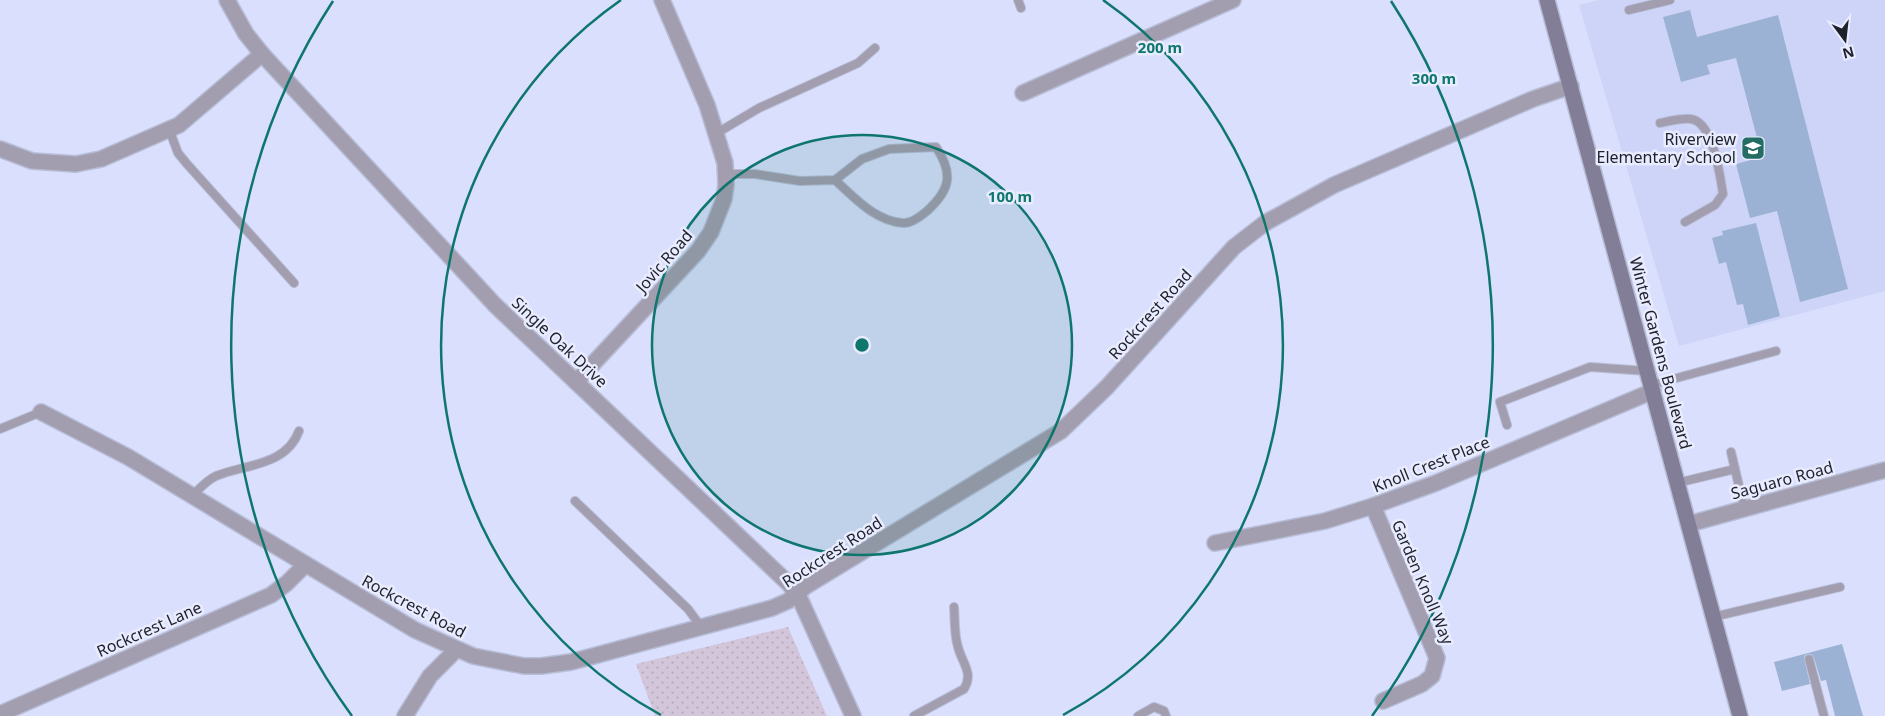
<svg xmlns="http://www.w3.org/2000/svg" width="1885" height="716" viewBox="0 0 1885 716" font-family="'Noto Sans',sans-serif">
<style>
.built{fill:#cdd4f8}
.grass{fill:url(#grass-dots)}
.building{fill:#9cb2d4}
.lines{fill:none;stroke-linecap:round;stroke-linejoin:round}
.lane-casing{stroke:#b7bdd6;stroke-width:10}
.street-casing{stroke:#b7bdd6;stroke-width:18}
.secondary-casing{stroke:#b7bdd6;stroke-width:18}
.lane{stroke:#a29eaf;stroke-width:8}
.street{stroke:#a29eaf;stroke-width:15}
.secondary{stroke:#837e97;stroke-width:15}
.ring{fill:none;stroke:#0f766e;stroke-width:2.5}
.labels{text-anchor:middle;stroke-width:5;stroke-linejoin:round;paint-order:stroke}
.poi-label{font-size:16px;fill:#1e202b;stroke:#e9ecfe;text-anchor:end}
.street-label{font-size:16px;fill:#1e202b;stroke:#e9ecfe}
.centre{fill:#0f766e;stroke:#e9ecfe;stroke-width:2.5}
.ring-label{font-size:15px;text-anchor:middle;font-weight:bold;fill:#0f766e;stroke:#e9ecfe;stroke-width:5;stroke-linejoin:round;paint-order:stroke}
</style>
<defs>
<pattern id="grass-dots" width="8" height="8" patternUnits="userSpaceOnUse" patternTransform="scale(1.25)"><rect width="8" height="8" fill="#d3c6db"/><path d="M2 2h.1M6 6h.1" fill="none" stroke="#b5aabc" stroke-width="1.8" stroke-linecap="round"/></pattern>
</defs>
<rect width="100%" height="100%" fill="#d9dffc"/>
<!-- built -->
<polygon class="built" points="1599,0 1885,0 1885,291 1679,346 1579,5"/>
<!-- grass -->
<polygon class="grass" points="788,627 827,716 655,716 636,664"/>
<!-- building -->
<g class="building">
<polygon points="1690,10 1697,37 1778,15 1848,289 1800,302 1777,211 1750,218 1736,164 1762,157 1736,58 1707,65 1710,74 1681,82 1663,17"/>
<polygon points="1756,223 1780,316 1748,325 1743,304 1737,305 1726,262 1719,264 1712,238 1723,235 1722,231"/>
<polygon points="1842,644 1863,716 1835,716 1826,680 1821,681 1814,658 1811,654 1805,655 1804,658 1810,684 1782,691 1774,662"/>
</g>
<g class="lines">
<!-- lane casing -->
<g class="lane-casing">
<g id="lane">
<polyline points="1018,0 1021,8"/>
<polyline points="1629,10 1670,0"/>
<path d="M 1660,123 C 1670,121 1681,118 1691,119 C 1713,122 1720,175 1723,194 L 1715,205 L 1685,222"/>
<polyline points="169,129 178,153 187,164 294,283"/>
<polyline points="717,133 759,108 858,63 875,48"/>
<path d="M 726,174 L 755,174 L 800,181 L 835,180 L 862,159 L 889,149 L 936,147 C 954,174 950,190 927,211 C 921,216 911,224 903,223 C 875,221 855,198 835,180"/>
<polyline points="1651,385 1776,351"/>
<polyline points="1507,425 1500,402 1590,367 1647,371"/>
<polyline points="0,429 41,412"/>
<polyline points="1731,452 1735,469"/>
<polyline points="1677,483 1735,469 1742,499"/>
<path d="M 192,496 C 199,489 207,480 216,476 C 246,464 286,466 299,431"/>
<polyline points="575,501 688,609 702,628"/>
<polyline points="1713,617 1840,587"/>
<polyline points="1809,659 1824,716"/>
<path d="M 914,716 L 964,689 C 974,673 962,663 958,647 C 954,635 955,619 954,607"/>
<polyline points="1138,716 1154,707 1164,711 1166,716"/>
</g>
</g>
<!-- street casing -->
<g class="street-casing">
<g id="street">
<polyline points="227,0 246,34 262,54 495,305 789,584 800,599 853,716"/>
<polyline points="1023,93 1233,0"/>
<polyline points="0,149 32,161 76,164 101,159 179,125 262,54"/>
<polyline points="576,382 698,251 711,232 724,199 726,185 725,163 707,105 662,0"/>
<polyline points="41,412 128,457 415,630 473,656 524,666 541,666 571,662 772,608 788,601 806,586 1061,431 1107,387 1234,247 1265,223 1334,185 1533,99 1571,86"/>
<polyline points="1373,506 1437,658 1432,676 1422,684 1383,701"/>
<polyline points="1689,524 1885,470"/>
<polyline points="1215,543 1325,521 1373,506 1436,483 1653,391"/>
<polyline points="0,714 271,595 287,583 305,565"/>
<polyline points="405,716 430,676 456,650"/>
</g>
</g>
<!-- secondary casing -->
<g class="secondary-casing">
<polyline id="secondary" points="1547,0 1740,716"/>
</g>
<!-- lane -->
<use href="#lane" class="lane"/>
<!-- street -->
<use href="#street" class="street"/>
<!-- secondary -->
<use href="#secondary" class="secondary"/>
</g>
<!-- distance rings -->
<circle cx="862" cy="345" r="210" fill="#0f766e" fill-opacity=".12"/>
<g class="ring">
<circle cx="862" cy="345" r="210"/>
<path d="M661 715A421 421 0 0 1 621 0M1103 0A421 421 0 0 1 1063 715"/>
<path d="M352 716A631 631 0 0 1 333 1M1391 1A631 631 0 0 1 1372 716"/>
</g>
<!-- icons -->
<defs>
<g id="school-square" transform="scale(1.25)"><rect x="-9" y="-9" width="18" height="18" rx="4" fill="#246d65" stroke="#e9ecfe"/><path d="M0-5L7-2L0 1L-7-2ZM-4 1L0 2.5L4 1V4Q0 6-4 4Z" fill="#fff"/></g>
</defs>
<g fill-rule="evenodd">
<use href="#school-square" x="1753" y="148"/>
</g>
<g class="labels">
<!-- poi labels -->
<g class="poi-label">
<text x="1736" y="145">Riverview<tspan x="1736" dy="18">Elementary School</tspan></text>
</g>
<!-- street labels -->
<g class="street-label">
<text transform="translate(664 261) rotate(-49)" y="6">Jovic Road</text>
<text transform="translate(1150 314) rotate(-48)" y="6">Rockcrest Road</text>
<text transform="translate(560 342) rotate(43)" y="6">Single Oak Drive</text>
<text transform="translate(1661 353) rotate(75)" y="6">Winter Gardens Boulevard</text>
<text transform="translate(1431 464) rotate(-22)" y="6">Knoll Crest Place</text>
<text transform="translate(1782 480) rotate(-15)" y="6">Saguaro Road</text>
<text transform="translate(832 552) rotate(-33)" y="6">Rockcrest Road</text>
<text transform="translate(1423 582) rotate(67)" y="6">Garden Knoll Way</text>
<text transform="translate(414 606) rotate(28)" y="6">Rockcrest Road</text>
<text transform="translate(149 629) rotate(-24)" y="6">Rockcrest Lane</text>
</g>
</g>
<circle cx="862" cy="345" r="8" class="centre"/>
<g class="ring-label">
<text x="1160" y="53">200 m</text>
<text x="1434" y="84">300 m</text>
<text x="1010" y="202">100 m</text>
</g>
<!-- north arrow -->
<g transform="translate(1845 40) rotate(165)" stroke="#e9ecfe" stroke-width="4" paint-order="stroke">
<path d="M0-4L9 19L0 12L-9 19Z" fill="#1e202b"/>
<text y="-8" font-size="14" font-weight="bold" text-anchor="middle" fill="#1e202b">N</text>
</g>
</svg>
